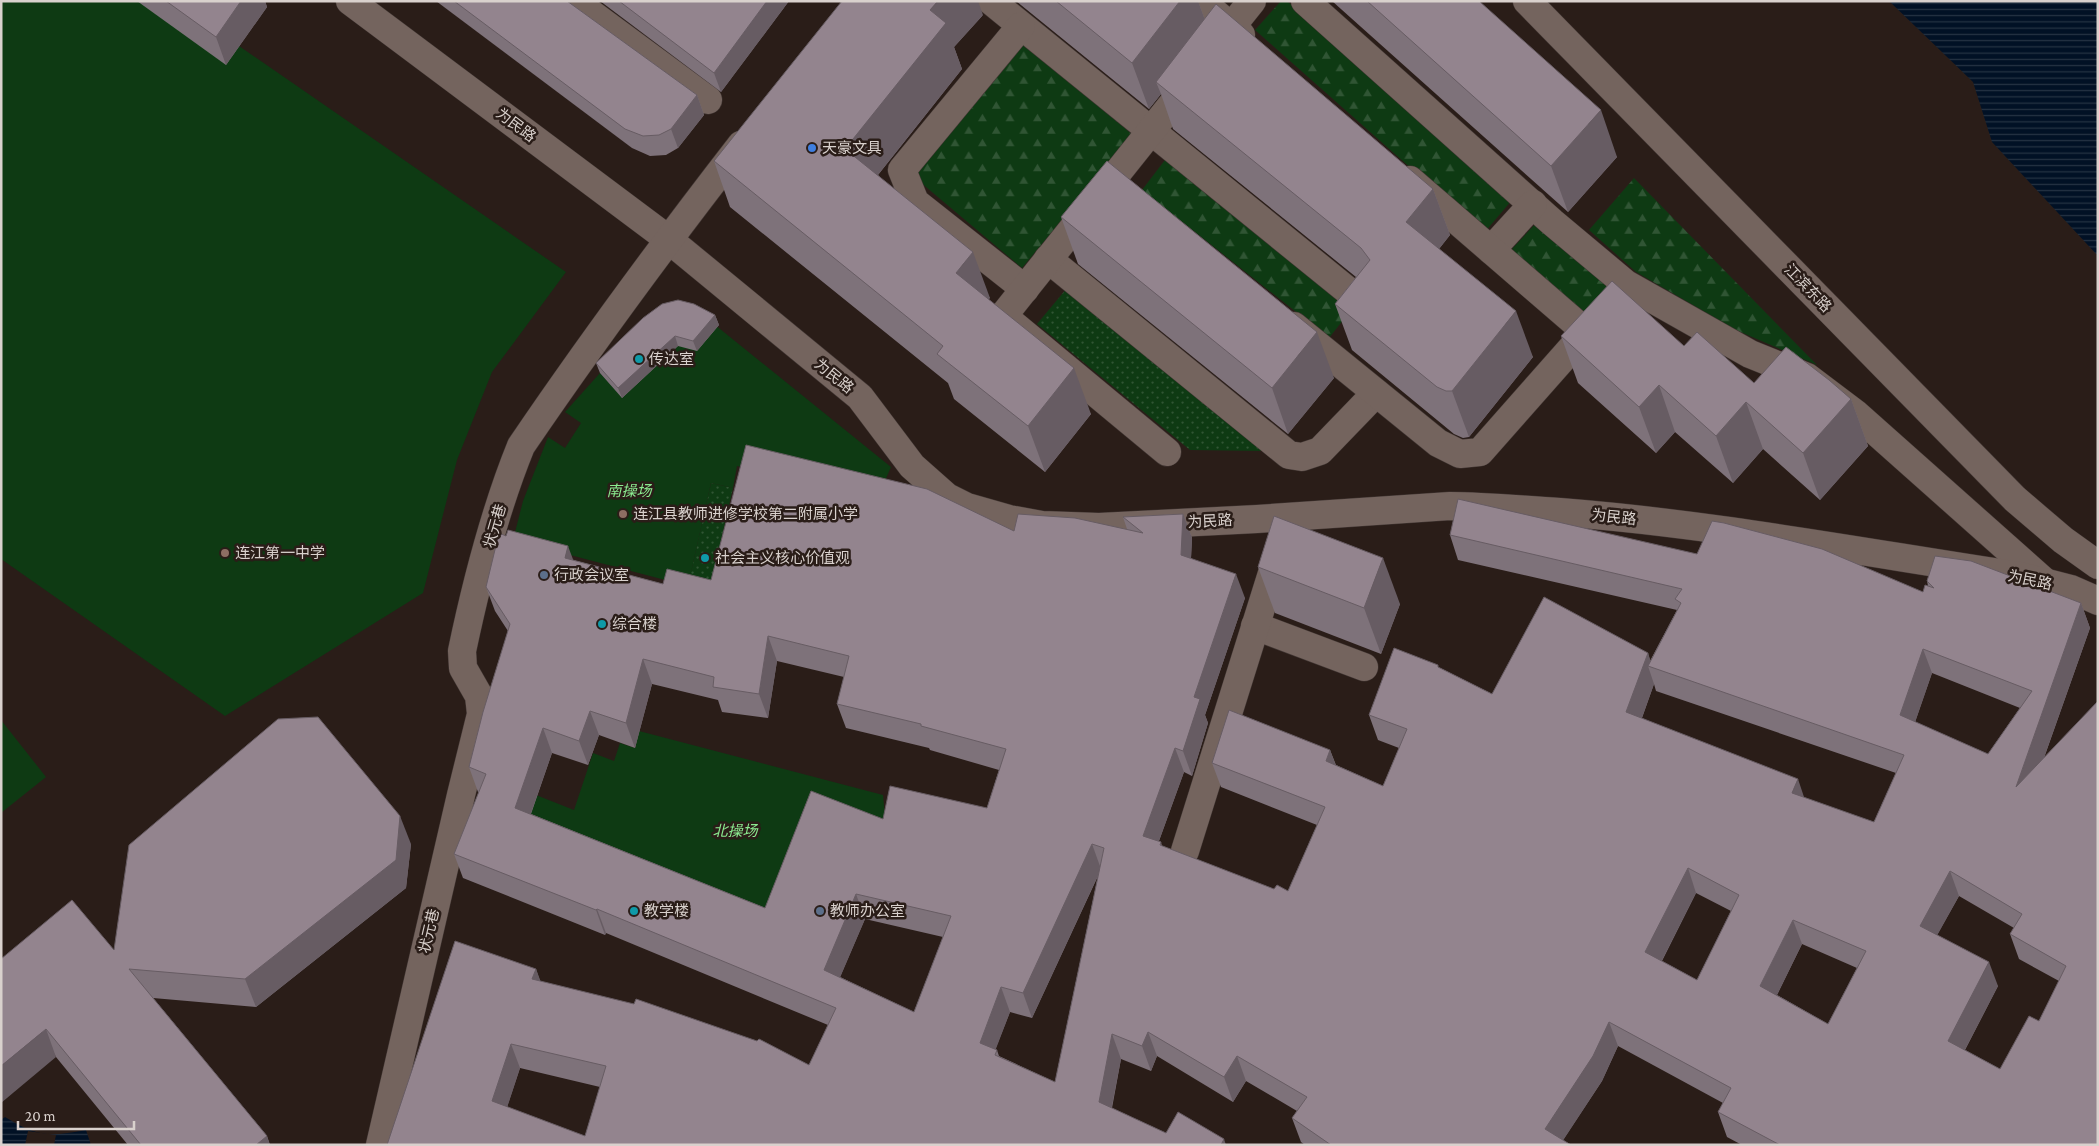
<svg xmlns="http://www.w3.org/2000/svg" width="2099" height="1146" viewBox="0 0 2099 1146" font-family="'Crimson Pro','Noto Sans SC',serif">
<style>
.grass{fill:url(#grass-dots)}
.forest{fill:url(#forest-firs)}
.green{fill:#0e3a13}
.water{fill:url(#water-rules)}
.pier{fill:#2a1d18}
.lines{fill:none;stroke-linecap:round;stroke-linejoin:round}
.minor-casing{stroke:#423734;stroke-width:29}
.tertiary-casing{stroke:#423734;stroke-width:29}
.secondary-casing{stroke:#423734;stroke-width:29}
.minor{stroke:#74645e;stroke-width:28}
.tertiary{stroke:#74645e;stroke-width:28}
.secondary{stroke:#74645e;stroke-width:28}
.wall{fill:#7e727a;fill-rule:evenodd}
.shaded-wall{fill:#675c63}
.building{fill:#93848e;stroke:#675c63;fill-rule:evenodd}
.shop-dot{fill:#3f7fe0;stroke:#2a1d18;stroke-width:2}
.culture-dot{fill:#0f9aa8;stroke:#2a1d18;stroke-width:2}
.education-dot{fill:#8d6e63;stroke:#2a1d18;stroke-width:2}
.service-dot{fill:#5c6f8a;stroke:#2a1d18;stroke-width:2}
.labels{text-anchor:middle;stroke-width:5;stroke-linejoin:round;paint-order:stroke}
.street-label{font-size:15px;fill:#d9d1cd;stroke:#2a1d18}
.poi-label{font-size:15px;fill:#d9d1cd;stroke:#2a1d18;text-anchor:start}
.park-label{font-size:15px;font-style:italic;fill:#8beb90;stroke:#2a1d18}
</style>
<defs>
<pattern id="grass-dots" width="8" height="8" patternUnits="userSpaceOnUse" patternTransform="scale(1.25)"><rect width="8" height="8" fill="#0e3a13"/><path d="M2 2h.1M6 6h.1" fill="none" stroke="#305534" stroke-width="1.8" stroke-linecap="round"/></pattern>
<pattern id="forest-firs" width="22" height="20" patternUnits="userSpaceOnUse" patternTransform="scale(1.25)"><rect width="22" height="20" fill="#0e3a13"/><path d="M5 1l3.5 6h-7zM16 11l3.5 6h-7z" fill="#305534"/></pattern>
<pattern id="water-rules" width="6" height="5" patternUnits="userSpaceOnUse" patternTransform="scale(1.25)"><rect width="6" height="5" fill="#011125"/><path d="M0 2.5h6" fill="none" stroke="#253343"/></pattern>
</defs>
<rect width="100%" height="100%" fill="#2a1d18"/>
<!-- grass -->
<g class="grass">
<polygon points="1067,288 1265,451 1190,450 1037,324"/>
<polygon points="711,483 733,488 707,601 688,585"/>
</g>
<!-- forest -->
<g class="forest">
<polygon points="1281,1 1287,1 1512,200 1484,233 1255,30"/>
<polygon points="1024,43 1133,135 1022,268 913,176"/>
<polygon points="1168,156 1355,305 1329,338 1142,190"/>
<polygon points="1634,178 1817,365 1736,330 1636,272 1589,230"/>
<polygon points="1538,221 1610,288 1584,317 1511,250"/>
</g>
<!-- green -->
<g class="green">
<polygon points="1,1 174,1 566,272 492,372 457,460 423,593 225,716 1,559"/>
<polygon points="709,320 891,467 877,499 737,466 733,488 711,483 688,586 513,540 523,501 548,437 565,448 581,423 565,412 600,373 622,397 670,353 647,328"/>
<polygon points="1,720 46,777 1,813"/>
<polygon points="639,731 883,795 885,816 879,839 774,932 484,794 536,795 574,810 593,753 614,761 620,743 635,748"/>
</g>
<!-- water -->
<g class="water">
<polygon points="1889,1 2098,1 2098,256 1992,142 1973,82"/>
<path d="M 5,1117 C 38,1137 48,1137 86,1130 L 91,1145 L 1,1145 L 1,1120 Z"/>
</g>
<!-- pier -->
<polygon class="pier" points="28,1131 56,1135 54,1145 25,1145"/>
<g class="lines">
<!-- minor casing -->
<g class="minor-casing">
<g id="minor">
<polyline points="574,1 708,100"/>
<polyline points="991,1 1368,307"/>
<polyline points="1201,1 1241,35"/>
<polyline points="1305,1 1552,222 1626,284 1750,354 1807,377 1856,414 2046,583"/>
<polyline points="1021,26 902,170 915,202 1025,289"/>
<polyline points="1220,41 1252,1"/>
<polyline points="1491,250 1533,204"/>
<polyline points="1048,259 1289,455 1302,457 1320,451 1376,393"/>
<polyline points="1294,326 1438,443 1460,454 1480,452 1586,332 1410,180"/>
<polyline points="1167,452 1003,316 1190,82"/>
<polyline points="1255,626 1364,667"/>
<polyline points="1185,851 1278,554"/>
</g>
</g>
<!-- tertiary casing -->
<g class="tertiary-casing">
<g id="tertiary">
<path d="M 350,1 L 668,239 L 860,397 L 912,466 L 947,497 L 967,507 L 1009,519 L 1042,525 L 1099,527 L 1257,519 L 1450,506 C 1487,506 1523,510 1560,512 C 1714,524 1867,553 2020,576 L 2071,589 L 2098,601"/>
<path d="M 380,1145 L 461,795 L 481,714 L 479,696 L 463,668 L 462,651 C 476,584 495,510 521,446 C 591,343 665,243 741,145"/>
</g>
</g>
<!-- secondary casing -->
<g class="secondary-casing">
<polyline id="secondary" points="1527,1 2015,499 2063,540 2098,565"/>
</g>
<!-- minor -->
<use href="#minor" class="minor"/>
<!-- tertiary -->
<use href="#tertiary" class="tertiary"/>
<!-- secondary -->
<use href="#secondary" class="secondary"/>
</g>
<!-- wall -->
<g class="wall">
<polygon points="137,1 265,1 267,7 226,65"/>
<polygon points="436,1 567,1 697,95 704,115 678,148 666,155 650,156 632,148"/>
<polygon points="600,1 789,1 721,92"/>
<polygon points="1016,1 1198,1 1205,20 1433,189 1450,235 1439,249 1533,357 1469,437 1463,438 1454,434 1352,350 1335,304 1356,277 1173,129 1161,94 1149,109"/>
<polygon points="1332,1 1479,1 1617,157 1568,212"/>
<polygon points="983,15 954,47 962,69 878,175 990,298 988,299 1091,414 1045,472 954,399 948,383 730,207 714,161"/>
<polygon points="1061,217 1334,378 1288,434 1078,264"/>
<polygon points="715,315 719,325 697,351 678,346 622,398 600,373 596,363"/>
<polygon points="1561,336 1684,346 1754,383 1851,399 1868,446 1820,500 1763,449 1733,483 1675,432 1656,453 1578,383"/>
<path d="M 1183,514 L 1192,538 L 1191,558 L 1245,598 L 1205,715 L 1208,723 L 1192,776 L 1184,772 L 1159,841 L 1161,842 L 1162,846 L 1274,889 L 1288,891 L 1317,825 L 1221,787 L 1212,763 L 1330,750 L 1336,765 L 1383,786 L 1399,748 L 1378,740 L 1369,715 L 1440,668 L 1492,694 L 1648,653 L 1650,661 L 1677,610 L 1458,560 L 1450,535 L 1697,554 L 1923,592 L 1928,586 L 1927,581 L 2081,603 L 2090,628 L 2044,758 L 2098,1145 L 1742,1145 L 1727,1137 L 1718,1112 L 1723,1103 L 1618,1046 L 1602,1081 L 1563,1140 L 1571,1145 L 1305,1145 L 1301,1142 L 1292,1118 L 1297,1111 L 1246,1081 L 1233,1102 L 1157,1056 L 1151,1071 L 1121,1059 L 1112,1108 L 1166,1133 L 1224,1139 L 387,1145 L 536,969 L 540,981 L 809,1065 L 828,1025 L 606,933 L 605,935 L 463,878 L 454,854 L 479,792 L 478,792 L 469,767 L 508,631 L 495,611 L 486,587 L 506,536 L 573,560 L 663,584 L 711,580 L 1014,531 L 1127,529 L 1123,517 ZM 777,661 L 844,677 L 837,704 L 846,728 L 929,748 L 930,750 L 999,770 L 987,808 L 883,819 L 765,908 L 531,814 L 552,753 L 588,765 L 599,735 L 635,748 L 652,684 L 718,700 L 722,712 L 768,718 ZM 1932,673 L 2020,708 L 1988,754 L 1915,722 ZM 1654,684 L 1656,691 L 1896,773 L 1874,822 L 1804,798 L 1642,718 ZM 1098,876 L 1055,1082 L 999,1056 L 997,1050 L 995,1050 L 1010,1012 L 1032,1018 ZM 1696,893 L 1731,911 L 1697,980 L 1662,961 ZM 1959,896 L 2014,928 L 2010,934 L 2019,959 L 2059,981 L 2039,1021 L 2000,1069 L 1965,1050 L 1998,986 L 1937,935 ZM 865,919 L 943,937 L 914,1012 L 840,977 ZM 1802,944 L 1857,968 L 1828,1024 L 1777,995 ZM 520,1068 L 600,1087 L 585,1136 L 507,1107 Z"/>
<polygon points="1258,567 1400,604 1381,654 1275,613"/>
<polygon points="411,844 406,888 256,1007 153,998 267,1136 270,1145 128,1145 56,1057 1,959 114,950"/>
</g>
<!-- shaded-wall -->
<g class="shaded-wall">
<polygon points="241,1 265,1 267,7 226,65 216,37"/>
<polygon points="767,1 789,1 721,92 714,73"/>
<polygon points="938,1 978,1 983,15 954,47 962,69 862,195 845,149 930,10"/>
<polygon points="1180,1 1198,1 1209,31 1156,82 1161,94 1149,109 1132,63"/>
<polygon points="697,95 704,115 678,148 671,129"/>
<polygon points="1601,110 1617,157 1568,212 1551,166"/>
<polygon points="1433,189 1450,235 1423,269 1406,222"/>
<polygon points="973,252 990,298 973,319 956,273"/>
<polygon points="1516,311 1533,357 1469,437 1452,391"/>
<polygon points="715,315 719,325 697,351 693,341"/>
<polygon points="1317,332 1334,378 1288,434 1272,388"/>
<polygon points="675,336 678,346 622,398 618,388"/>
<polygon points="1074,368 1091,414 1045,472 1028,426"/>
<polygon points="1659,385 1675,432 1656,453 1639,407"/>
<polygon points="1851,399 1868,446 1820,500 1803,453"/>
<polygon points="1746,402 1763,449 1733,483 1716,436"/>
<polygon points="1183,514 1192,538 1190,579 1181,555"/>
<polygon points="568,546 577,570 565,558"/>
<polygon points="1383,558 1400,604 1381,654 1364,608"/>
<polygon points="1236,574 1245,598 1205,715 1208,723 1192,776 1183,751 1194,697"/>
<polygon points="2081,603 2090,628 2025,811 2016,787"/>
<polygon points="768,636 777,661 768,718 759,694"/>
<polygon points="1923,649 1932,673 1909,740 1900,715"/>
<polygon points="1648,653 1653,668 1648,666 1654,684 1635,737 1626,712"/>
<polygon points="643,659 652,684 635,748 626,723"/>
<polygon points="590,711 599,735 588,765 579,741"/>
<polygon points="543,728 552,753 524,833 515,808"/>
<polygon points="1175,748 1184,772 1152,860 1143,836"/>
<polygon points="1330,750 1339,774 1326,761"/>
<polygon points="1798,779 1806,803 1792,793"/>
<polygon points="400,816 411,844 406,888 256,1007 245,979"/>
<polygon points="1092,844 1101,869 1032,1018 1023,993"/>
<polygon points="1688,868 1696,893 1654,976 1645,952"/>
<polygon points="1950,871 1959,896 1929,950 1920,926"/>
<polygon points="856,894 865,919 833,994 824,970"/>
<polygon points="597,909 606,933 605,935 596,910"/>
<polygon points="1793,920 1802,944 1769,1011 1760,986"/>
<polygon points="1989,962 1998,986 1957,1065 1948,1041"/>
<polygon points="536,969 545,993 532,979"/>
<polygon points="1001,987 1010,1012 989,1067 980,1043"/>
<polygon points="1609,1022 1618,1046 1602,1081 1560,1145 1545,1129"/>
<polygon points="46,1029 56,1057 1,1103 1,1066"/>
<polygon points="1148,1032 1157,1056 1151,1071 1142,1046"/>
<polygon points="1112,1034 1121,1059 1108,1126 1099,1102"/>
<polygon points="511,1044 520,1068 501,1126 492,1101"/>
<polygon points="1237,1056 1246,1081 1233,1102 1224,1077"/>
<polygon points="267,1136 270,1145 256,1145"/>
<polygon points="1224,1139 1226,1145 1221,1145"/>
</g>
<!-- building -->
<g class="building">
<polygon points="166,1 241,1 216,37"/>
<polygon points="454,1 567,1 697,95 671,129 659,135 643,136 625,129"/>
<polygon points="619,1 767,1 714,73"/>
<polygon points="842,1 938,1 930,10 946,23 845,149 973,252 956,273 1074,368 1028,426 937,354 943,346 714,161"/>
<polygon points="1056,1 1180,1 1132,63"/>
<polygon points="1367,1 1479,1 1601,110 1551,166"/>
<polygon points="1216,4 1433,189 1406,222 1516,311 1452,391 1446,391 1437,387 1335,304 1370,260 1361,248 1156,82"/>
<polygon points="1107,161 1317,332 1272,388 1061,217"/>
<polygon points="1612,281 1684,346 1697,332 1754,383 1786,347 1829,380 1851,399 1803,453 1746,402 1716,436 1659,385 1639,407 1561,336"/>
<polygon points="678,300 694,304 715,315 693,341 675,336 618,388 596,363 643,318 662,304"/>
<path d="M 746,445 L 927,489 L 1014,531 L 1018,514 L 1075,518 L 1143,533 L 1123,517 L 1183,514 L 1181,555 L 1236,574 L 1194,697 L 1200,699 L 1183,751 L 1175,748 L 1143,836 L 1161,842 L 1160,845 L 1274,889 L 1277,885 L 1288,891 L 1325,807 L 1212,763 L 1229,710 L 1330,750 L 1326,761 L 1383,786 L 1407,729 L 1369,715 L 1394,648 L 1438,665 L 1438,667 L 1492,694 L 1544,597 L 1648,653 L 1626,712 L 1798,779 L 1792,793 L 1874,822 L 1904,755 L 1648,666 L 1681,603 L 1675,599 L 1682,589 L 1450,535 L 1458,499 L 1697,554 L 1712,521 L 1724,523 L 1822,549 L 1923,592 L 1925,585 L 1934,588 L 1927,581 L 1935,556 L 1971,561 L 2081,603 L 2016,787 L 2098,701 L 2098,1145 L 1780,1145 L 1718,1112 L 1731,1088 L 1609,1022 L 1593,1056 L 1545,1129 L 1571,1145 L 1331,1145 L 1292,1118 L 1307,1097 L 1237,1056 L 1224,1077 L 1148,1032 L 1142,1046 L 1112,1034 L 1099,1102 L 1166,1133 L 1178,1112 L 1224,1139 L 1221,1145 L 387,1145 L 455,941 L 536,969 L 532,979 L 634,1004 L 636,999 L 757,1041 L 759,1039 L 809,1065 L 836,1008 L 597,909 L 596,910 L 454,854 L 486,774 L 469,767 L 483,712 L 510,624 L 486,587 L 499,533 L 506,536 L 508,530 L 568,546 L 565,558 L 663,584 L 667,569 L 711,580 ZM 768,636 L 849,656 L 837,704 L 921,724 L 921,726 L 1006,749 L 987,808 L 890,786 L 883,819 L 811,791 L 765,908 L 515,808 L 543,728 L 579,741 L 590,711 L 626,723 L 643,659 L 714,677 L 713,687 L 759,694 ZM 1923,649 L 2032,691 L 1988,754 L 1900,715 ZM 1092,844 L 1104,848 L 1055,1082 L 995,1055 L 997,1050 L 980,1043 L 1001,987 L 1023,993 ZM 1688,868 L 1739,895 L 1697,980 L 1645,952 ZM 1950,871 L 2022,914 L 2010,934 L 2066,966 L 2039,1021 L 2029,1016 L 2000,1069 L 1948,1041 L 1989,962 L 1920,926 ZM 856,894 L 951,916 L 914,1012 L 824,970 ZM 1793,920 L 1866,951 L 1828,1024 L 1760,986 ZM 511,1044 L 606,1066 L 585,1136 L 492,1101 Z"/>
<polygon points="1274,516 1383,558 1364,608 1258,567"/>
<polygon points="318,717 400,816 396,860 245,979 129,969 267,1136 256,1145 141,1145 46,1029 1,1066 1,959 72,900 114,950 129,845 278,719"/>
</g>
<!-- markers -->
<circle class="shop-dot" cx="812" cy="148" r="5"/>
<g class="culture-dot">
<circle cx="639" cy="359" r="5"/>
<circle cx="705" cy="558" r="5"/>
<circle cx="602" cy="624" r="5"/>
<circle cx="634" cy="911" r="5"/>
</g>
<g class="education-dot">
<circle cx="623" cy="514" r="5"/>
<circle cx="225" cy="553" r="5"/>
</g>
<g class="service-dot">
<circle cx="544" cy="575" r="5"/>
<circle cx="820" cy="911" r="5"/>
</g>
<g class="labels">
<!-- street labels -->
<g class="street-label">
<text transform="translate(516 125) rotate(37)" y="5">为民路</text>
<text transform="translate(1808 288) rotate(46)" y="5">江滨东路</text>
<text transform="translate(834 376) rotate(39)" y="5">为民路</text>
<text transform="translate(1614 517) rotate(6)" y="5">为民路</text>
<text transform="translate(1210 521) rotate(-3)" y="5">为民路</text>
<text transform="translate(495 526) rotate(-74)" y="5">状元巷</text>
<text transform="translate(2030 580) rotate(12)" y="5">为民路</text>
<text transform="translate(429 931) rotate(-77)" y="5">状元巷</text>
</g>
<!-- poi labels -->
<g class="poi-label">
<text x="822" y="153">天豪文具</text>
<text x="649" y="364">传达室</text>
<text x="633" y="519">连江县教师进修学校第二附属小学</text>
<text x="235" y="558">连江第一中学</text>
<text x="715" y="563">社会主义核心价值观</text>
<text x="554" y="580">行政会议室</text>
<text x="612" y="629">综合楼</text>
<text x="644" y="916">教学楼</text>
<text x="830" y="916">教师办公室</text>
</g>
<!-- park labels -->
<g class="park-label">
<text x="629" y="496">南操场</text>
<text x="735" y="836">北操场</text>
</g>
</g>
<!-- border -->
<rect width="2099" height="1146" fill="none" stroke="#d9d1cd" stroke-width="5"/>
<!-- scale -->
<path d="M18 1121v8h116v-8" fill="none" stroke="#d9d1cd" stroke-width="2.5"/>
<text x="25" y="1121" font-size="15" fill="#d9d1cd" stroke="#2a1d18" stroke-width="4" paint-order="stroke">20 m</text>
</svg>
